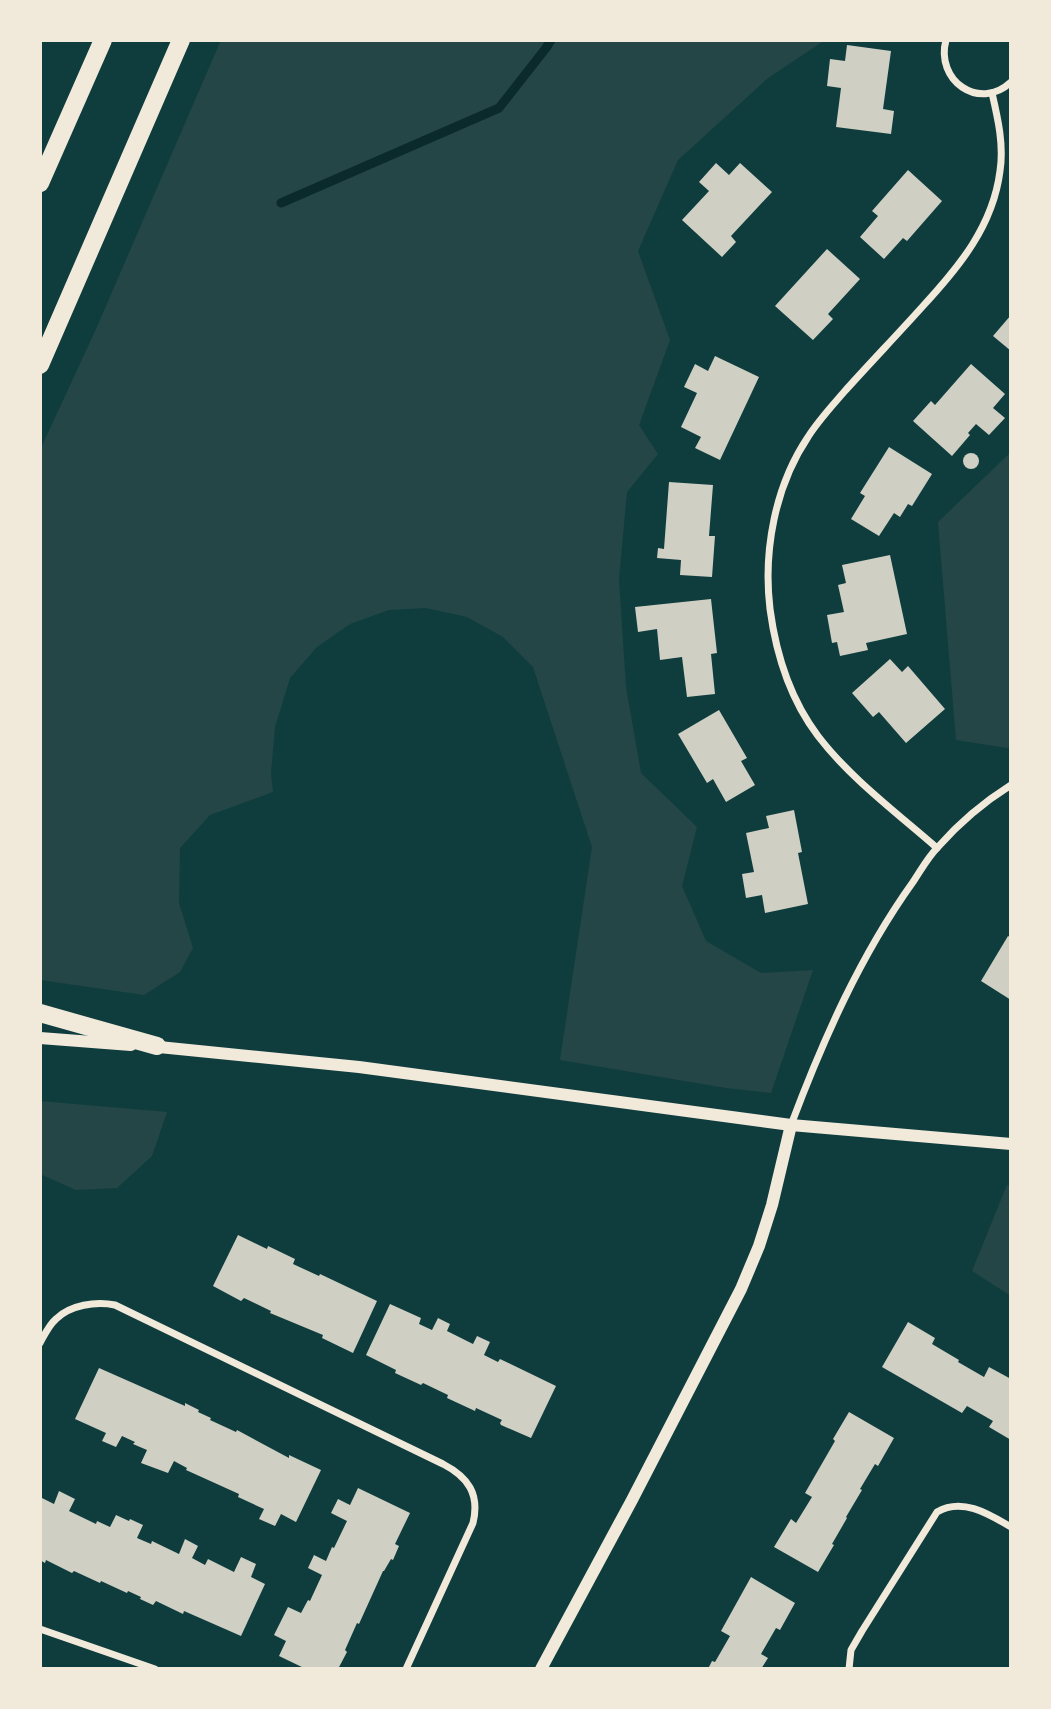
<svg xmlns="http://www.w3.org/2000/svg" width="1051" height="1709" viewBox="0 0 1051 1709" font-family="'Fira Sans Condensed',sans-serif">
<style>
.green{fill:#244646}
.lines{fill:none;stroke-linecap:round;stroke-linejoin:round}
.stream{stroke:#0a2a2b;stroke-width:9}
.building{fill:#cfcfc3}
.minor{stroke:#f1e9da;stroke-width:7}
.tertiary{stroke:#f1e9da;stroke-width:12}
.primary{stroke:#f1e9da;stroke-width:18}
</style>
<rect width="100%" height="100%" fill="#0f3d3e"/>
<!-- green -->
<g class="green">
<polygon points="221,40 825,40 768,78 678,160 638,251 670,340 639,425 658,454 627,492 619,579 626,687 641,773 697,827 682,886 706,941 761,973 813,970 771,1093 726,1088 560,1060 592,847 533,667 503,637 467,617 426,608 389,610 350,624 317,647 290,678 275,727 271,773 273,792 210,815 180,848 179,903 193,948 180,972 144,995 40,980 40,450 96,329"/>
<polygon points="1011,452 1011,747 1007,748 956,740 938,522"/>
<polygon points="40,1101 167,1112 152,1156 117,1188 76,1190 40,1174"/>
<polygon points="1007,1185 1011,1186 1011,1296 972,1271"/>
</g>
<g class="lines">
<!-- stream -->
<polyline class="stream" points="281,203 499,108 546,48 551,40"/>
</g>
<!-- building -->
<g class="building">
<polygon points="847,45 891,51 883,109 894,111 891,134 836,127 841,88 827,86 830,59 845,61"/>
<polygon points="716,163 729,175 740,163 772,192 731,236 736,242 722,257 682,220 709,191 699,182"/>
<polygon points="908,170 942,201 907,241 903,238 884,259 860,237 878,216 872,211"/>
<polygon points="827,249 860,279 828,314 833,319 813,340 775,306"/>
<polygon points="1011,315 1011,351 993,336"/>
<polygon points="715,356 759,377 720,460 695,448 701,437 681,427 697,393 684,387 695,364 708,371"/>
<polygon points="971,364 1005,394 993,408 1005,418 989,435 976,424 968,433 970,435 952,456 913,421 931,401 935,405"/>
<polygon points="889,447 932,474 912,506 908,504 900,517 894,513 879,536 851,519 865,496 860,493"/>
<circle cx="971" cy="461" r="8"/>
<polygon points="669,482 713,485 709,536 715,536 712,577 680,575 681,560 657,558 658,548 664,549"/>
<polygon points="890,555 907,634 866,643 868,650 840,656 837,642 832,643 827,615 844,612 838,585 846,583 842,565"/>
<polygon points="711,599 717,653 711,654 715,694 687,697 682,657 660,660 657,629 638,632 635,607"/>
<polygon points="890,659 902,672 908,666 945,709 906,743 879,712 873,717 852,693"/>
<polygon points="719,710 747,758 741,761 755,785 726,802 713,779 707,783 678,734"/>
<polygon points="794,810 802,852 798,853 808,904 765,913 762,895 746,898 742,874 754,872 746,833 769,828 766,816"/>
<polygon points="1008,936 1011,938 1011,1000 981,981"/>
<polygon points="238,1235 267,1249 268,1246 295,1259 293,1264 319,1276 320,1274 377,1301 353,1353 322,1338 323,1335 270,1313 271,1311 244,1298 241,1301 213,1286"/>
<polygon points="390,1304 421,1318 419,1324 432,1330 438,1318 450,1324 447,1331 473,1344 477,1336 490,1342 484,1355 498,1362 500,1359 556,1386 531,1438 501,1425 500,1423 502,1420 476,1408 475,1411 447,1398 448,1395 423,1383 421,1385 395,1373 396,1370 366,1355"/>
<polygon points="908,1322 935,1338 932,1344 959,1360 958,1362 984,1377 989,1367 1011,1379 1011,1440 989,1427 993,1421 967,1406 962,1413 882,1367"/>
<polygon points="99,1368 185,1406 185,1403 199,1410 198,1412 211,1418 210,1420 236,1432 237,1430 289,1458 289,1455 321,1470 296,1522 281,1514 275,1526 259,1519 264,1509 238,1497 239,1494 186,1470 187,1468 174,1461 168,1473 141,1463 147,1450 133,1444 135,1442 122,1436 116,1447 102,1441 106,1433 75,1419"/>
<polygon points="849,1412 894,1438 878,1466 875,1464 860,1489 862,1490 846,1517 847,1518 832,1544 834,1545 818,1572 774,1547 791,1519 796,1523 812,1497 805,1493 835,1441 833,1439"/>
<polygon points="358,1488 410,1513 395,1544 399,1546 393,1560 391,1559 384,1571 383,1571 359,1624 357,1623 345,1650 347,1652 338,1669 306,1669 279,1656 286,1641 274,1635 288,1607 301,1613 308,1600 310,1601 322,1575 308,1568 314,1555 326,1561 332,1547 334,1548 347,1521 331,1513 338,1499 350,1505"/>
<polygon points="59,1491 75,1499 69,1511 96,1524 97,1521 110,1527 116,1515 129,1521 130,1519 143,1525 137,1538 151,1544 152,1541 179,1554 185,1539 198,1546 192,1558 205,1565 208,1559 234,1572 241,1557 256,1564 251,1577 265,1584 241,1636 184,1611 183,1614 156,1601 153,1605 140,1599 141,1597 128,1591 127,1593 101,1581 100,1583 74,1571 72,1573 46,1560 45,1563 40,1560 40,1497 54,1504"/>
<polygon points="751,1577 795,1603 780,1630 776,1628 761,1654 768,1658 761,1669 708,1669 712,1661 715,1662 730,1636 721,1631"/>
</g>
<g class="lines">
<!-- minor -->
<g class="minor">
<path d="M 946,40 C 935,80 979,112 1011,82"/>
<path d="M 937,848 C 897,813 850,778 818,736 C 790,699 776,654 770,609 C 763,551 775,486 808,437 C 818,421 832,406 844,392 C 870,363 897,335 923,306 C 959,267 993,226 1000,171 C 1004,145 998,119 992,93"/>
<path d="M 791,1125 C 823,1040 860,956 913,882 C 921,870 928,857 938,847 C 959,823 984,802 1011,785"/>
<path d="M 40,1343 C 45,1334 49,1325 56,1319 C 70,1305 96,1301 115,1305 L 443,1464 C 468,1477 480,1494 473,1523 L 406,1669"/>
<polyline points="40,1629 155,1669"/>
<path d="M 849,1669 L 851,1650 L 862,1631 L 937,1512 C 962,1497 989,1514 1011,1527"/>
</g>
<!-- tertiary -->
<g class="tertiary">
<polyline points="40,1038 131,1045"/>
<polyline points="149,1046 359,1067 791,1125 1011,1144"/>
<polyline points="541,1669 632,1500 741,1289 759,1246 772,1205 791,1125"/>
</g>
<!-- primary -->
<g class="primary">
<polyline points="40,183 103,40"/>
<polyline points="40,365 181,40"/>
<polyline points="40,1013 157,1046"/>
</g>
</g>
<!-- border -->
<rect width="1051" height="1709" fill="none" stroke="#f1e9da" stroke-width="84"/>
</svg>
